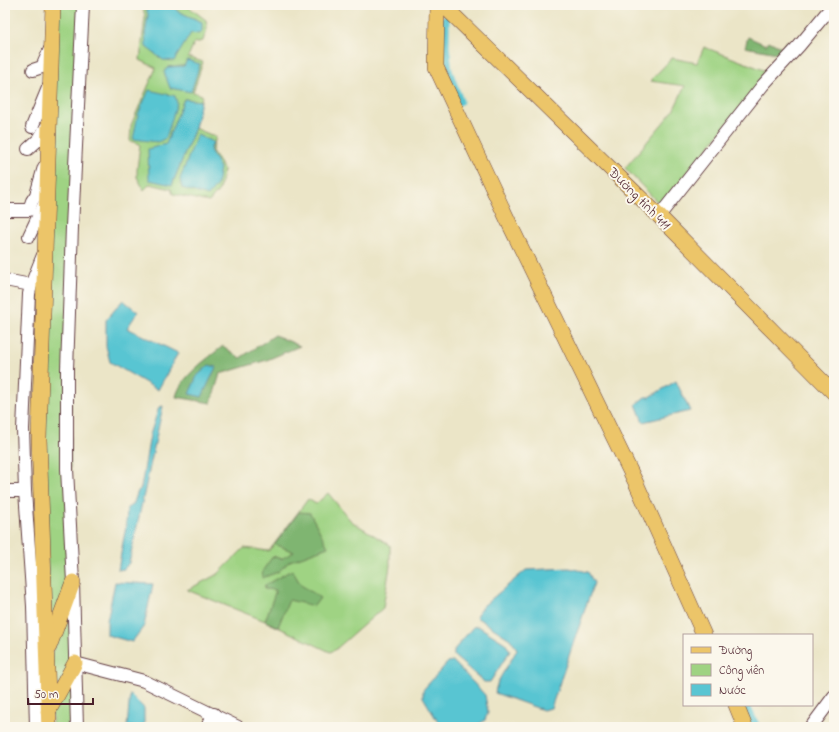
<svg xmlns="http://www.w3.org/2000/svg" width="839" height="732" viewBox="0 0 839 732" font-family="'Indie Flower',sans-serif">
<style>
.green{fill:#9fd383;stroke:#747957;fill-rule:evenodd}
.forest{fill:#7fb571;stroke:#646a4e}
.water{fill:#59c5d2;stroke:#52727e}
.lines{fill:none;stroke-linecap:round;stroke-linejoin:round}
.canal{stroke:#59c5d2;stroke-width:9}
.minor-casing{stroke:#623d42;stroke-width:14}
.major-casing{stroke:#623d42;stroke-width:16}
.minor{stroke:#fff;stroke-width:12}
.major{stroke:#ecc569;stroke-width:15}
.labels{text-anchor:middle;stroke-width:4;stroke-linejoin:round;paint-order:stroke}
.street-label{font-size:14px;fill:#4a1f2b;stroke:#fbf7ec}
</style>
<rect width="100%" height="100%" fill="#fbf7ec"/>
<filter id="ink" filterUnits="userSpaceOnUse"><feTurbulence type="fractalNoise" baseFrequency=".025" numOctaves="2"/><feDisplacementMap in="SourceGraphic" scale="8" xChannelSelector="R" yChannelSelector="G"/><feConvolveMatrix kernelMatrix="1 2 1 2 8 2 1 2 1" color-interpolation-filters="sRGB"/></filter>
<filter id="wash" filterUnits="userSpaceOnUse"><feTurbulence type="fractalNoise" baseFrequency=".012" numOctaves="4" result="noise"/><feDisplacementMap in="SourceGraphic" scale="16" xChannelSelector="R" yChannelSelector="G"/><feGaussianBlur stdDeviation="0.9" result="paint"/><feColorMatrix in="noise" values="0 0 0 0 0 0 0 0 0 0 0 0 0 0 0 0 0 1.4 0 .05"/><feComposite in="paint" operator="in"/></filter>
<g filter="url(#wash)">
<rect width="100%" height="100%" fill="#ebe5c7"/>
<!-- green -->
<g class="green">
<polygon points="57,5 80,5 72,209 70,580 50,636 42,413"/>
<path d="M 142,5 L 146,6 L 148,15 L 145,34 L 191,32 L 202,22 L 176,11 L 174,5 L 186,5 L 206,20 L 207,29 L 203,41 L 194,43 L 188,57 L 203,62 L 193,92 L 202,95 L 201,101 L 184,99 L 166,145 L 172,185 L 195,128 L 216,137 L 212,151 L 224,170 L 219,190 L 209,202 L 173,194 L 171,189 L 150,184 L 144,190 L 137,177 L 137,170 L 140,144 L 130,141 L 131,125 L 156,68 L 140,60 L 145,16 ZM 184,66 L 170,88 L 168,67 ZM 197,135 L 213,142 L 210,150 Z"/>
<polygon points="704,47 769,72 661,206 625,168 673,111 685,86 650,81 672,58 697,63"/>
<polygon points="328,493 351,521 390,545 390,566 383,608 335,650 330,652 265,621 187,590 218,574 244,548 269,551 308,499 316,504"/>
<polygon points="71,597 73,663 52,702 49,661"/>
<polygon points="73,671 73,727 52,727 52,711"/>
</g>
<!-- forest -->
<g class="forest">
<polygon points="748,37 766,45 769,41 782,48 786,41 794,46 787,55 745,47"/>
<path d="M 275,335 L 300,346 L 267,360 L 220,374 L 211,403 L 176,397 C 180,377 207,359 223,346 L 240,358 Z"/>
<polygon points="299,512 310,513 328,547 290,561 278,572 262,578 263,570 273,556 281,559 294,552 275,544"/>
<polygon points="292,570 301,585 320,598 314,606 289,600 278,627 265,621 276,590 264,589 265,585"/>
</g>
<!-- water -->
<g class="water">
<polygon points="145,5 174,5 177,11 202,22 202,31 199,34 191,33 174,61 163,60 146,47 145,34 148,15"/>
<polygon points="187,60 200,64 191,92 170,88 164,72 168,67 184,66"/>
<polygon points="149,90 175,96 177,103 166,138 158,142 133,139 138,114"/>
<polygon points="184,99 201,101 195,128 172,185 149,180 148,149 166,144"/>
<polygon points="197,135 213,142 210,150 220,168 217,185 208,196 182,188 180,179"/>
<polygon points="123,300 138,312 127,328 178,353 158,390 110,362 106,346 106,320"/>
<polygon points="209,365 216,367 202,397 189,394 197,376"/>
<polygon points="676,381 690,411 643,422 636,404 645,397 650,397"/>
<polygon points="163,406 129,563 124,569 118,570 126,526 127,508 133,505 138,491 141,488 150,435 159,407"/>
<path d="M 569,568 L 588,572 L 594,583 L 551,708 L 543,710 L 495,693 C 496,679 511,663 517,649 L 510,639 L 476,617 L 482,607 L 526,570 Z"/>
<polygon points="115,582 153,584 144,626 132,642 107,635 107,621"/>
<polygon points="478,626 505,643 510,651 490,682 484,682 454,656 454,650 473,627"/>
<polygon points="453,661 485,695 488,712 485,720 475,727 441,727 423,697 423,690 448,662"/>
<polygon points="130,694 144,708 144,727 127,727"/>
</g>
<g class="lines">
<!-- canal -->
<g class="canal">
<polyline points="445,20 445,46 448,71 459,101"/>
<polyline points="745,705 756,727"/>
</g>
</g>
</g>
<g filter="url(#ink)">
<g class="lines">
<!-- minor casing -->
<g class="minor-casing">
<g id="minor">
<polyline points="33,70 42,67 50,49"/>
<polyline points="32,127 48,88"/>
<polyline points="28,149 39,139 49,122"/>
<polyline points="5,210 29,210 32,201 36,195 44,167"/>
<polyline points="659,216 763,85 799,46 833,5"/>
<polyline points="29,236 46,200"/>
<polyline points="5,280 31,285"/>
<polyline points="5,491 25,491"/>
<polyline points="75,663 144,681 238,727"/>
<polyline points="36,727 33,606 25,491 23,429 29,294 31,285 43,255"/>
<polyline points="77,727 73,582 67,469 67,370 72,227 83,5"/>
<polyline points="207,727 214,714"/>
<polyline points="811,727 834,696"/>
</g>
</g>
<!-- major casing -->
<g class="major-casing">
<g id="major">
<polyline points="437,5 436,67 511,227 636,483 704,635"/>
<polyline points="443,5 659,216 834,393"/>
<polyline points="49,647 73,582"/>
<polyline points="736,705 745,727"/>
<polyline points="48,712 75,663"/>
<polyline points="49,727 39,438 53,5"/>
</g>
</g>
<!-- minor -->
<use href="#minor" class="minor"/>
<!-- major -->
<use href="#major" class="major"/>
</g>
</g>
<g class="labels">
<!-- street labels -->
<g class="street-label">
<text transform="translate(640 198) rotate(45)" y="5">Đường tỉnh 411</text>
</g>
</g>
<!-- margin -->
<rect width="839" height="732" fill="none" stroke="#fbf7ec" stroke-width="20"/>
<!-- legend -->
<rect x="683" y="634" width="130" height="72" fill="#fbf7ec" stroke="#b4a19f"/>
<rect x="691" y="647" width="20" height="6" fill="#ecc569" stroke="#b4a19f"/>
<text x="719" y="654" font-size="12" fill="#4a1f2b">Đường</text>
<rect x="691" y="664" width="20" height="12" fill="#9fd383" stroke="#b4a19f"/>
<text x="719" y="674" font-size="12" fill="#4a1f2b">Công viên</text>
<rect x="691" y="684" width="20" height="12" fill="#59c5d2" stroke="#b4a19f"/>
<text x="719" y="694" font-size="12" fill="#4a1f2b">Nước</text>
<!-- scale -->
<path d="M28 698v6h65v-6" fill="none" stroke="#4a1f2b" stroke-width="2"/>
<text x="34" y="698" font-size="12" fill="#4a1f2b" stroke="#fbf7ec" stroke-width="3" paint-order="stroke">50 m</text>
</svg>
